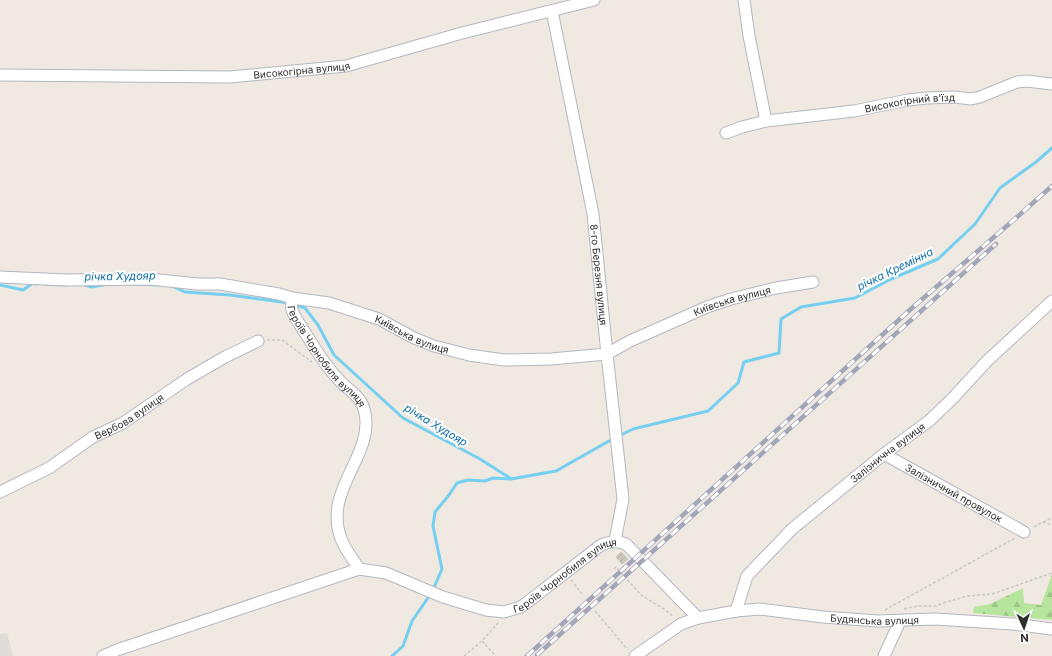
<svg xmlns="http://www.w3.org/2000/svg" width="1052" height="656" viewBox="0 0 1052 656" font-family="Inter,sans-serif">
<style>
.forest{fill:url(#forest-firs)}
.plaza{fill:#dfdcd8}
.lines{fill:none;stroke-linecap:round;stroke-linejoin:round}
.stream{stroke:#75cff0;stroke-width:3}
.building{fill:url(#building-hatch);stroke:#cbc5ba}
.minor-casing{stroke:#b4b7c1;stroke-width:13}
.path{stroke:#c9c9c9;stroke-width:1.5;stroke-dasharray:3 2;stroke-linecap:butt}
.minor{stroke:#fff;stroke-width:11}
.rail-casing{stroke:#a3a6b8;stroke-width:4.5}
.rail{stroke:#fff;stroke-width:3;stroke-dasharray:9;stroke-linecap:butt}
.labels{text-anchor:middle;stroke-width:4;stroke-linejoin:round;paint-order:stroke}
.street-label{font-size:10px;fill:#2e2e2e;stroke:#fff}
.water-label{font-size:11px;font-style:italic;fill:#0d6fa3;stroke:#fff}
</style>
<defs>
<pattern id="forest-firs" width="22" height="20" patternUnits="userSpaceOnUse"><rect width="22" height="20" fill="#b6e59e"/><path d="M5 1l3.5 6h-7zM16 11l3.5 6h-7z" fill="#9dc588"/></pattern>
<pattern id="building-hatch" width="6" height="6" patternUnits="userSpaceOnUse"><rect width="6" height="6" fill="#cbc7bf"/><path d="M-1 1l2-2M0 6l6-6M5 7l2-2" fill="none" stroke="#afaba4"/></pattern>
</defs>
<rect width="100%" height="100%" fill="#efe9e1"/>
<!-- forest -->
<polygon class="forest" points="1052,574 1052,620 973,613 974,607 990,604 1023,588 1024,603 1041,605"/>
<!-- plaza -->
<polygon class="plaza" points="7,633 13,656 0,656 0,634"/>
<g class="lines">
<!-- stream -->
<g class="stream">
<polyline points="45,284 65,285"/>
<polyline points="132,284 161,285"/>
<polyline points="0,285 23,290 33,283 36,284"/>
<polyline points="85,285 92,287 103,285"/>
<polyline points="172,286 185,292 230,295 289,303"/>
<polyline points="298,306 305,308 318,325 334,355 403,418 480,459 510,478"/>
<polyline points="623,434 633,429 708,411 738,383 744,362 779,353 781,319 801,307 855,298 891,279 938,259 975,224 1000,188 1036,162 1052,148"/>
<polyline points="433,590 442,569 433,526 435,512 449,495 457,483 468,480 485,481 493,478 511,479 556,471 609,441"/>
<polyline points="392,656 403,646 412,621 430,595"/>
</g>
</g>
<!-- building -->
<polygon class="building" points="621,552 628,559 622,564 616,557"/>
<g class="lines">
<!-- minor casing -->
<g class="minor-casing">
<g id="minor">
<polyline points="744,0 749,36 766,121"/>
<path id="s1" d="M 552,11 L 593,214 L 607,354 L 623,499 L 615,541"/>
<path id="s2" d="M 0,75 L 230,77 L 346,66 L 462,33 L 594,0"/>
<path id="s3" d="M 726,133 L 742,127 L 766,121 L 854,111 L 908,100 L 927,98 L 954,97 L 971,99 L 980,97 L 1017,82 L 1027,81 L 1052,84"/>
<path id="s4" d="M 0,277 L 66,280 L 150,279 L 197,284 L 220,284 L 279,294 L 292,298 L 329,303 L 379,319 L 414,338 L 434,346 L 469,355 L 504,360 L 551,359 L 607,354 L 630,341 L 707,307 L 731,299 L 776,288 L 813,282"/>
<path id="s5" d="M 292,298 C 292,302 291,307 292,310 C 295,318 300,325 304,331 C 316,350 328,370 344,385 C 354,394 362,398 365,413 C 374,457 321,491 342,541 C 346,551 354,560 359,569"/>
<path id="s6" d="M 884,454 L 1024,532"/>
<path id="s7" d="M 0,492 L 49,468 L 93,437 L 123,423 L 187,379 L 225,357 L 258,341"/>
<path id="s8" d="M 736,611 L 747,576 L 792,529 L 884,454 L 929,421 L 952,399 L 987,361 L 1052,301"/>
<path id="s9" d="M 103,656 L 117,650 L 359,569 L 386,573 L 443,597 L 486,610 L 504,612 L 521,607 L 529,601 L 601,545 C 611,541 616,541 626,544 L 698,618"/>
<path id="s10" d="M 635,656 L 681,624 L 698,618 L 736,611 L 760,609 L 823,617 L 878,621 L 935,619 L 1013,624 L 1052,629"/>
<polyline points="884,656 900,621"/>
</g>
</g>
<!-- path -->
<g class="path">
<polyline points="267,340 282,340 312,362"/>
<polyline points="1043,522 1052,518"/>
<polyline points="1034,527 1043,522 1052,525"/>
<polyline points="614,569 616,567 641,595 664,609 674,617"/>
<polyline points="571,580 582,594"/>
<polyline points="904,609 917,606 936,606 943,603 968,596 992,594 1052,573"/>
<polyline points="885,610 1015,538"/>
<polyline points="595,611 628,650"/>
<polyline points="482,641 496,656"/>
<polyline points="464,656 482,641 498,623 500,623"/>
</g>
<!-- minor -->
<use href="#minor" class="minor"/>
<!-- rail casing -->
<g class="rail-casing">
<g id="rail">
<polyline points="537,655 996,244"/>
<polyline points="527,656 912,308 1016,218 1052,186"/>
</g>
</g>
<!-- rail -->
<use href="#rail" class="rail"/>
</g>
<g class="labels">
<!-- street labels -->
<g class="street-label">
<text dy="4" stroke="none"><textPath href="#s2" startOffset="302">Високогірна вулиця</textPath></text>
<text dy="4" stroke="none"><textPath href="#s3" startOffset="187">Високогірний в'їзд</textPath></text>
<text dy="4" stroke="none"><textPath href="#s1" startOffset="268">8-го Березня вулиця</textPath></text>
<text dy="4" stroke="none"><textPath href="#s4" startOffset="756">Київська вулиця</textPath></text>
<text dy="4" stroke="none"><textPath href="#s4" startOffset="420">Київська вулиця</textPath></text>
<text dy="4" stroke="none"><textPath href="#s5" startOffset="70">Героїв Чорнобиля вулиця</textPath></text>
<text dy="4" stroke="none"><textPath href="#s7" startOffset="150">Вербова вулиця</textPath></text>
<text dy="4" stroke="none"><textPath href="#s8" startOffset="224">Залізнична вулиця</textPath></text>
<text dy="4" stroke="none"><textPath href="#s6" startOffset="80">Залізничний провулок</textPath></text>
<text dy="4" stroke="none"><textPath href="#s9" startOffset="495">Героїв Чорнобиля вулиця</textPath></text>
<text dy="4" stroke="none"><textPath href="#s10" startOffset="252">Будянська вулиця</textPath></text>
</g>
<!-- water labels -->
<g class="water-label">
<text transform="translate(895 269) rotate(-26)" y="4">річка Кремінна</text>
<text transform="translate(120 276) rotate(-1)" y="4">річка Худояр</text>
<text transform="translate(436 425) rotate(31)" y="4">річка Худояр</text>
</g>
</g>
<!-- north arrow -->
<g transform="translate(1024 628) rotate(177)" stroke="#ffffff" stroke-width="3" paint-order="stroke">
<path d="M0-3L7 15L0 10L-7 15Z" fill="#2e2e2e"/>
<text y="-6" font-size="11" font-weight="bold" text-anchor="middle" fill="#2e2e2e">N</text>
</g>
</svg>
